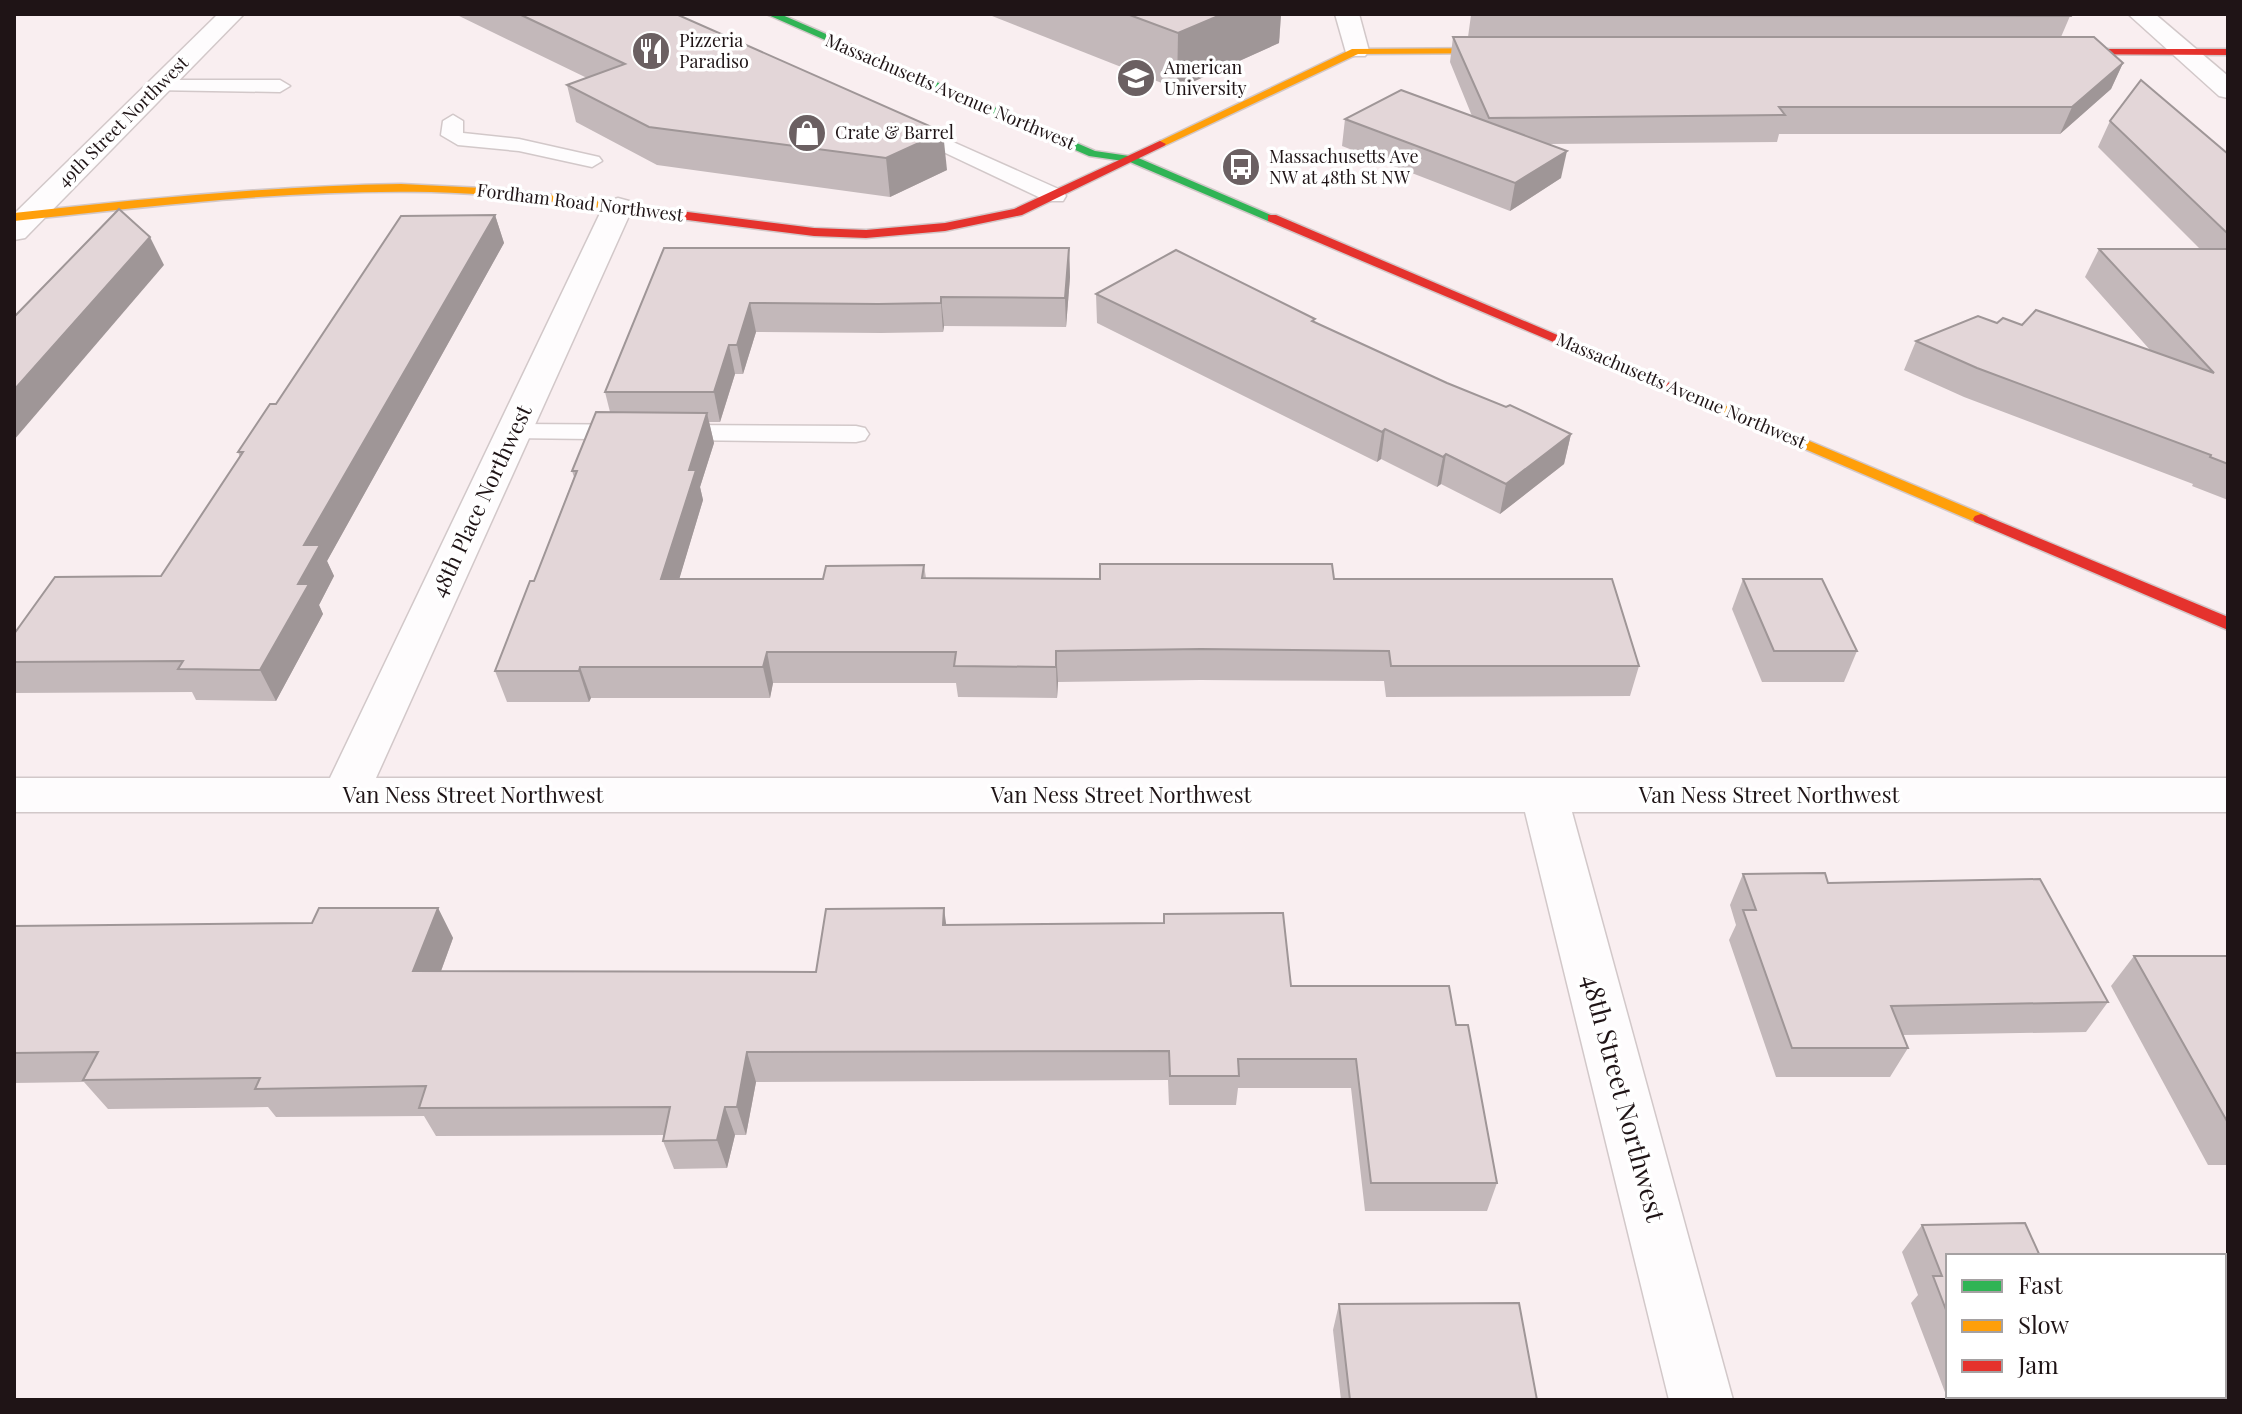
<svg xmlns="http://www.w3.org/2000/svg" width="2242" height="1414" viewBox="0 0 2242 1414" font-family="'Playfair Display',serif">
<style>
.lines{fill:none;stroke-linecap:round;stroke-linejoin:round}
.lane-casing{stroke:#d2c8c9;stroke-width:3}
.street-casing{stroke:#d2c8c9;stroke-width:3}
.fast-casing{stroke:#d2c8c9;stroke-width:3}
.slow-casing{stroke:#d2c8c9;stroke-width:3}
.jam-casing{stroke:#d2c8c9;stroke-width:3}
.lane{fill:#fefcfd;fill-rule:evenodd}
.street{fill:#fefcfd;fill-rule:evenodd}
.fast{fill:#30b455;fill-rule:evenodd}
.slow{fill:#ff9f0a;fill-rule:evenodd}
.jam{fill:#e5322d;fill-rule:evenodd}
.wall{fill:#c3b8ba}
.shaded-wall{fill:#9f9697}
.building{fill:#e3d6d8;stroke:#9f9697;stroke-width:2}
.labels{text-anchor:middle;stroke-width:7;stroke-linejoin:round;paint-order:stroke}
.far-poi-label{font-size:18px;fill:#1f1416;stroke:#fff;text-anchor:start}
.far-street-label{font-size:18px;fill:#1f1416;stroke:#fff}
.street-label{font-size:22px;fill:#1f1416;stroke:#fff}
.near-street-label{font-size:26px;fill:#1f1416;stroke:#fff}
</style>
<rect width="100%" height="100%" fill="#f9eef0"/>
<g class="lines">
<!-- lane casing -->
<g class="lane-casing">
<g id="lane">
<polygon points="159,80 280,80 290,86 280,92 152,90 149,86"/>
<polygon points="453,115 463,121 463,133 519,139 599,157 602,161 592,167 519,151 458,145 441,135 443,121"/>
<polygon points="906,121 1063,191 1066,196 1063,201 1047,201 899,131 896,127"/>
<polygon points="514,424 856,426 865,428 869,434 865,440 856,442 505,438 501,432 505,426"/>
</g>
</g>
<!-- street casing -->
<g class="street-casing">
<g id="street">
<polygon points="218,14 244,14 25,238 14,240 14,214"/>
<polygon points="1335,14 1359,14 1369,51 1365,56 1347,56"/>
<polygon points="2128,14 2155,14 2228,76 2228,98 2219,96"/>
<polygon points="618,198 629,201 633,207 376,778 2228,778 2228,812 1572,812 1733,1400 1669,1400 1525,812 14,812 14,778 330,778 603,207 607,201"/>
</g>
</g>
<!-- fast casing -->
<g class="fast-casing">
<polygon id="fast" points="766,14 780,14 1095,151 1136,157 1278,218 1268,221 1130,162 1089,156"/>
</g>
<!-- slow casing -->
<g class="slow-casing">
<g id="slow">
<polygon points="1509,48 1513,49 1513,53 1358,54 1164,146 1154,144 1352,49"/>
<path d="M 401,184 L 503,189 L 672,210 L 678,214 L 672,218 C 592,207 512,194 431,192 C 292,189 152,206 14,221 L 14,213 C 143,199 271,186 401,184 Z"/>
<polygon points="1693,392 1987,516 1989,519 1981,524 1975,522 1688,399 1688,393"/>
</g>
</g>
<!-- jam casing -->
<g class="jam-casing">
<g id="jam">
<polygon points="2050,49 2228,49 2228,55 2046,54 2045,52"/>
<polygon points="1160,141 1166,144 1164,146 1022,215 945,231 866,238 814,236 672,218 666,214 672,210 814,228 866,230 945,223 1014,209"/>
<polygon points="1268,215 1276,215 1700,396 1693,400 1688,399 1268,221"/>
<polygon points="1981,514 2228,617 2228,630 1975,522 1973,519 1975,516"/>
</g>
</g>
<!-- lane -->
<use href="#lane" class="lane"/>
<!-- street -->
<use href="#street" class="street"/>
<!-- fast -->
<use href="#fast" class="fast"/>
<!-- slow -->
<use href="#slow" class="slow"/>
<!-- jam -->
<use href="#jam" class="jam"/>
</g>
<!-- wall -->
<g class="wall">
<polygon points="455,14 676,14 947,170 890,197 657,165 576,122 567,85 587,78"/>
<polygon points="987,14 1281,14 1279,43 1177,89"/>
<polygon points="1471,15 2070,16 2061,37 2123,63 2111,89 2060,134 1779,134 1777,142 1548,144 1561,178 1510,211 1342,146 1345,119 1472,116 1450,62 1453,37 1468,37"/>
<polygon points="2110,121 2228,154 2228,500 2192,486 2193,484 1964,397 1904,370 1916,341 1997,323 2022,325 2151,351 2085,277 2099,249 2200,249 2098,147"/>
<polygon points="495,215 504,243 327,561 334,576 319,605 323,614 276,701 196,700 192,692 15,693 14,634 161,576 240,457 238,452"/>
<polygon points="664,248 1069,248 1070,277 1066,327 944,326 943,332 881,333 756,332 743,374 735,374 720,422 709,422 714,443 700,487 703,500 679,579 823,579 924,565 926,578 1334,579 1639,666 1630,696 1386,697 1384,681 1200,680 1058,682 1057,698 958,697 956,683 773,683 770,698 591,698 589,702 507,702 495,671 534,581 574,477 572,471 610,412 605,392"/>
<polygon points="1096,294 1315,322 1447,383 1571,434 1564,464 1500,514 1441,484 1437,487 1381,459 1377,462 1097,323"/>
<polygon points="1743,579 1857,651 1844,682 1762,682 1732,609"/>
<polygon points="1743,874 1828,883 2108,1002 2086,1032 1903,1035 1908,1048 1890,1077 1776,1077 1729,940 1736,925 1730,905"/>
<polygon points="438,908 453,938 441,971 816,972 947,925 1164,923 1164,914 1291,986 1456,1025 1497,1183 1487,1211 1365,1211 1351,1088 1238,1088 1236,1105 1169,1105 1168,1080 756,1082 746,1135 735,1135 727,1168 674,1169 663,1141 664,1135 436,1136 424,1116 276,1117 268,1107 108,1109 84,1082 14,1083 14,926 312,923"/>
<polygon points="2134,956 2228,956 2228,1165 2208,1165 2111,986"/>
<polygon points="1922,1225 1948,1256 1948,1396 2160,1396 2162,1400 1948,1400 1911,1303 1918,1295 1902,1252"/>
<polygon points="1339,1304 1537,1400 1341,1400 1333,1330"/>
</g>
<!-- shaded-wall -->
<g class="shaded-wall">
<polygon points="1223,14 1281,14 1279,43 1177,89 1178,33"/>
<polygon points="2123,63 2111,89 2060,134 2072,107"/>
<polygon points="943,132 947,170 890,197 886,158"/>
<polygon points="1567,151 1561,178 1510,211 1515,183"/>
<polygon points="495,215 504,243 327,561 334,576 319,605 323,614 276,701 260,670 298,584 304,545"/>
<polygon points="150,237 164,265 14,440 14,390"/>
<polygon points="1069,248 1070,277 1066,327 1065,298"/>
<polygon points="941,297 944,326 943,332 941,303"/>
<polygon points="750,303 756,332 743,374 737,345"/>
<polygon points="729,345 735,374 720,422 714,392"/>
<polygon points="707,413 714,443 700,487 703,500 670,610 661,579 689,470"/>
<polygon points="1385,429 1381,459 1377,462 1382,432"/>
<polygon points="1571,434 1564,464 1500,514 1506,484"/>
<polygon points="1446,454 1441,484 1437,487 1443,457"/>
<polygon points="1056,651 1058,682 1057,698 1056,667"/>
<polygon points="767,652 773,683 770,698 763,667"/>
<polygon points="580,667 591,698 589,702 579,671"/>
<polygon points="438,908 453,938 430,1001 413,971"/>
<polygon points="944,908 948,938 943,925"/>
<polygon points="747,1052 756,1082 746,1135 737,1107"/>
<polygon points="725,1107 735,1135 727,1168 717,1140"/>
</g>
<!-- building -->
<g class="building">
<polygon points="519,14 676,14 943,132 886,158 649,127 567,85 625,64"/>
<polygon points="1127,14 1223,14 1178,33"/>
<polygon points="1473,14 2068,14 2070,16 1471,15"/>
<polygon points="1453,37 2094,37 2123,63 2072,107 1779,107 1785,115 1489,118"/>
<polygon points="2141,80 2228,154 2228,234 2110,121"/>
<polygon points="1401,90 1567,151 1515,183 1345,119"/>
<polygon points="119,209 150,237 14,390 14,317"/>
<polygon points="495,215 304,545 320,545 298,584 309,584 260,670 178,669 183,661 14,662 14,634 55,577 161,576 243,452 238,452 270,404 276,404 401,216"/>
<polygon points="664,248 1069,248 1065,298 941,297 941,303 878,304 750,303 737,345 729,345 714,392 605,392"/>
<polygon points="2099,249 2228,249 2228,464 2210,457 2211,455 1977,368 1916,341 1978,316 1997,323 2003,318 2022,325 2036,310 2214,373"/>
<polygon points="1176,250 1315,319 1312,321 1447,383 1506,407 1510,405 1571,434 1506,484 1446,454 1443,457 1385,429 1382,432 1096,294"/>
<polygon points="596,412 707,413 689,470 696,470 661,579 823,579 826,566 924,565 922,578 1100,579 1100,564 1332,564 1334,579 1612,579 1639,666 1391,666 1389,651 1201,649 1056,651 1056,667 954,666 956,652 767,652 763,667 580,667 579,671 495,671 530,581 534,581 577,471 572,471"/>
<polygon points="1743,579 1822,579 1857,651 1774,651"/>
<polygon points="1825,873 1828,883 2040,879 2108,1002 1891,1006 1908,1048 1792,1048 1743,910 1756,910 1743,874"/>
<polygon points="319,908 438,908 413,971 816,972 826,909 944,908 943,925 1164,923 1164,914 1283,913 1291,986 1449,986 1456,1025 1468,1025 1497,1183 1371,1183 1356,1059 1238,1059 1239,1076 1170,1076 1169,1051 747,1052 737,1107 725,1107 717,1140 663,1141 670,1107 419,1108 426,1086 255,1089 260,1078 83,1080 98,1052 14,1053 14,926 312,923"/>
<polygon points="2134,956 2228,956 2228,1123"/>
<polygon points="2025,1223 2040,1256 1948,1256 1948,1315 1933,1276 1942,1276 1922,1225"/>
<polygon points="1519,1303 1537,1400 1350,1400 1339,1304"/>
<polygon points="1980,1396 2160,1396 2162,1400 1981,1400"/>
</g>
<!-- icons -->
<defs>
<g id="restaurant-disc" transform="scale(2)"><circle r="9.5" fill="#6b6062" stroke="#fff"/><path d="M-5-6h1v4h1v-4h1v4h1v-4h1v5L-1.5 .5V6h-2V.5L-5-1ZM5-6V6H3V1.5H1.5Q1.5-4 5-6Z" fill="#fff"/></g>
<g id="university-disc" transform="scale(2)"><circle r="9.5" fill="#6b6062" stroke="#fff"/><path d="M0-5L7-2L0 1L-7-2ZM-4 1L0 2.5L4 1V4Q0 6-4 4Z" fill="#fff"/></g>
<g id="shop-disc" transform="scale(2)"><circle r="9.5" fill="#6b6062" stroke="#fff"/><path d="M-5-2.5h2.3a2.7 3.5 0 0 1 5.4 0H5L5.5 6h-11ZM-1.5-2.5h3a1.5 2.3 0 0 0-3 0Z" fill="#fff"/></g>
<g id="bus-disc" transform="scale(2)"><circle r="9.5" fill="#6b6062" stroke="#fff"/><path d="M-5-6H5V4H4V6H2V4H-2V6H-4V4H-5ZM-3.5-4V0h7V-4ZM-3.5 1.2v1.5H-2V1.2ZM2 1.2v1.5H3.5V1.2Z" fill="#fff"/></g>
</defs>
<g fill-rule="evenodd">
<use href="#restaurant-disc" x="651" y="51"/>
<use href="#university-disc" x="1136" y="78"/>
<use href="#shop-disc" x="807" y="133"/>
<use href="#bus-disc" x="1241" y="167"/>
</g>
<g class="labels">
<!-- far-poi labels -->
<g class="far-poi-label">
<text x="679" y="47">Pizzeria<tspan x="679" dy="21">Paradiso</tspan></text>
<text x="1164" y="74">American<tspan x="1164" dy="21">University</tspan></text>
<text x="835" y="139">Crate &amp; Barrel</text>
<text x="1269" y="163">Massachusetts Ave<tspan x="1269" dy="21">NW at 48th St NW</tspan></text>
</g>
<!-- far-street labels -->
<g class="far-street-label">
<text transform="translate(950 92) rotate(23)" y="6">Massachusetts Avenue Northwest</text>
<text transform="translate(123 122) rotate(-45)" y="6">49th Street Northwest</text>
<text transform="translate(580 203) rotate(7)" y="6">Fordham Road Northwest</text>
<text transform="translate(1681 391) rotate(23)" y="6">Massachusetts Avenue Northwest</text>
</g>
<!-- street labels -->
<g class="street-label">
<text transform="translate(481 501) rotate(-65)" y="8">48th Place Northwest</text>
<text x="473" y="803">Van Ness Street Northwest</text>
<text x="1121" y="803">Van Ness Street Northwest</text>
<text x="1769" y="803">Van Ness Street Northwest</text>
</g>
<!-- near-street labels -->
<g class="near-street-label">
<text transform="translate(1623 1098) rotate(75)" y="9">48th Street Northwest</text>
</g>
</g>
<!-- border -->
<rect width="2242" height="1414" fill="none" stroke="#1f1416" stroke-width="32"/>
<!-- legend -->
<rect x="1946" y="1254" width="280" height="144" fill="#ffffff" stroke="#a5a1a2" stroke-width="2"/>
<rect x="1962" y="1280" width="40" height="12" fill="#30b455" stroke="#a5a1a2" stroke-width="2"/>
<text x="2018" y="1294" font-size="24" fill="#1f1416">Fast</text>
<rect x="1962" y="1320" width="40" height="12" fill="#ff9f0a" stroke="#a5a1a2" stroke-width="2"/>
<text x="2018" y="1334" font-size="24" fill="#1f1416">Slow</text>
<rect x="1962" y="1360" width="40" height="12" fill="#e5322d" stroke="#a5a1a2" stroke-width="2"/>
<text x="2018" y="1374" font-size="24" fill="#1f1416">Jam</text>
</svg>
